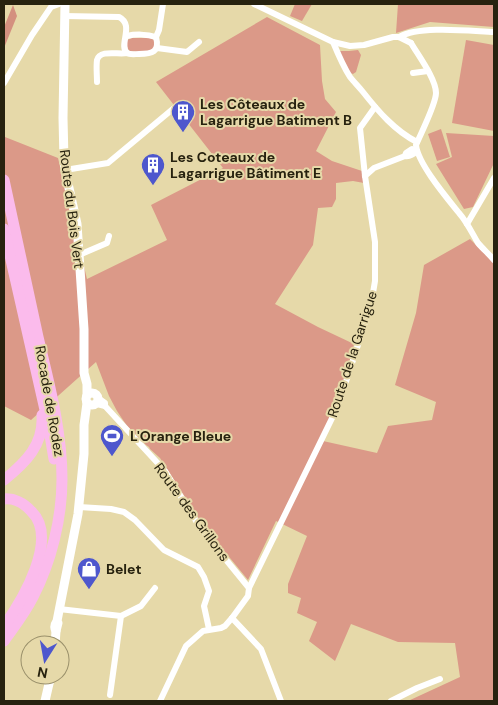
<svg xmlns="http://www.w3.org/2000/svg" width="498" height="705" viewBox="0 0 498 705" font-family="'DM Sans',sans-serif">
<style>
.green{fill:#db9988}
.forest{fill:#d4907f}
.lines{fill:none;stroke-linecap:round;stroke-linejoin:round}
.street{stroke:#fff;stroke-width:6}
.secondary{stroke:#fff;stroke-width:9}
.highway{stroke:#fbbbec;stroke-width:11}
.labels{text-anchor:middle;stroke-width:4;stroke-linejoin:round;paint-order:stroke}
.poi-label{font-size:14px;font-weight:bold;fill:#27220f;stroke:#e6d9a9;text-anchor:start}
.street-label{font-size:14px;fill:#27220f;stroke:#e6d9a9}
</style>
<rect width="100%" height="100%" fill="#e6d9a9"/>
<!-- green -->
<g class="green">
<polygon points="295,4 312,4 302,21 290,16"/>
<polygon points="398,4 494,4 494,27 430,22 396,33"/>
<polygon points="267,17 320,45 322,81 325,99 336,112 316,151 332,161 362,171 364,183 353,181 336,183 336,199 332,207 318,208 313,245 275,304 318,327 354,344 339,404 323,441 377,453 388,426 432,420 436,402 395,385 416,313 424,265 470,239 494,263 494,701 408,701 460,677 455,643 398,642 351,624 335,661 309,641 317,622 297,613 301,598 288,593 288,584 307,536 276,521 248,580 203,525 160,458 150,449 149,447 146,445 127,426 117,411 109,396 96,362 31,420 4,406 4,132 5,137 58,158 87,279 167,240 151,205 223,168 156,82"/>
<path d="M 132,38 L 150,38 L 154,40 L 155,45 L 152,51 C 147,51 130,54 128,49 C 126,46 127,43 127,40 Z"/>
<polygon points="466,40 494,45 494,131 452,123"/>
<polygon points="358,50 361,55 356,72 353,74 350,73 342,58 340,51 349,51"/>
<polygon points="441,129 450,157 437,161 428,134"/>
<polygon points="446,133 494,136 494,163 473,207 464,209 436,164 452,157"/>
</g>
<!-- forest -->
<polygon class="forest" points="13,5 17,16 4,48 4,27"/>
<g class="lines">
<!-- street -->
<g class="street">
<polyline points="254,4 333,42 350,46 364,45 393,37 399,37 411,43"/>
<path d="M 64,16 L 119,17 C 135,25 118,45 127,53 C 130,55 135,54 139,54 C 152,54 160,52 156,37 L 159,30 L 163,4"/>
<path d="M 127,36 C 135,34 147,34 156,37"/>
<path d="M 399,37 C 420,25 470,31 494,32"/>
<path d="M 333,42 C 338,54 343,66 350,77 C 354,82 359,87 363,92 C 378,111 395,131 417,142"/>
<path d="M 411,43 C 418,55 436,79 436,93 C 436,104 421,133 416,145 C 418,164 447,198 459,213 C 467,222 472,233 478,243 C 483,249 489,254 494,260"/>
<polyline points="157,48 187,52 199,42"/>
<polyline points="413,73 428,71"/>
<path d="M 97,82 C 97,75 96,67 97,60 C 100,49 119,55 127,53"/>
<polyline points="4,83 32,35 51,7 59,4"/>
<polyline points="405,156 406,153 412,149 417,151"/>
<polyline points="65,170 108,163 174,108"/>
<path d="M 365,176 L 374,168 L 405,156 C 410,157 413,155 417,151"/>
<polyline points="467,224 494,178"/>
<polyline points="79,255 107,243 109,236"/>
<polyline points="98,398 105,403 105,406 165,471 201,529 249,588 248,596 232,618 225,626 221,628 203,631 186,646 160,701"/>
<polyline points="97,404 105,406"/>
<polyline points="79,507 111,509 124,512 135,520 164,550 198,567 204,577 209,591 204,606 209,629"/>
<polyline points="249,588 338,406 371,305 375,281 375,242 365,176 360,128 375,107"/>
<polyline points="59,609 121,616 110,695"/>
<polyline points="121,616 141,606 155,588"/>
<polyline points="232,618 261,649 281,701"/>
<polyline points="391,701 417,688 440,679"/>
</g>
<!-- secondary -->
<g class="secondary">
<polyline points="65,4 63,118 64,160 65,170 77,224 84,329 84,373 87,384 87,395"/>
<circle cx="92" cy="399" r="6"/>
<path d="M 57,621 L 58,623 L 56,631 C 54,628 55,624 57,621 L 78,514 L 84,454 L 84,425 L 87,403"/>
<polyline points="55,645 56,631"/>
<polyline points="45,701 51,675"/>
</g>
<!-- highway -->
<g class="highway">
<path d="M 4,180 C 15,233 27,285 38,337 C 49,383 62,431 62,479 C 62,519 51,562 33,597 C 25,613 14,627 4,641"/>
<polyline points="4,229 48,423 54,459"/>
<path d="M 4,480 C 25,463 44,445 42,415"/>
<path d="M 4,499 C 14,498 24,503 31,511 C 60,538 22,601 4,626"/>
</g>
</g>
<!-- icons -->
<defs>
<g id="building-pin" transform="scale(1.25)"><path d="M0 17L-7.5 6A9.5 9.5 0 1 1 7.5 6Z" fill="#4e57cd" stroke="#e6d9a9"/><path d="M-4-6H4V6H1V3H-1V6H-4ZM-2.5-4.3h1.7v1.8h-1.7ZM.8-4.3h1.7v1.8H.8ZM-2.5-1h1.7V.8h-1.7ZM.8-1h1.7V.8H.8Z" fill="#fff"/></g>
<g id="stadium-pin" transform="scale(1.25)"><path d="M0 17L-7.5 6A9.5 9.5 0 1 1 7.5 6Z" fill="#4e57cd" stroke="#e6d9a9"/><path d="M0-5a6.5 5 0 1 0 0 10a6.5 5 0 1 0 0-10ZM-3.5-1.8h7v3.6h-7Z" fill="#fff"/></g>
<g id="shop-pin" transform="scale(1.25)"><path d="M0 17L-7.5 6A9.5 9.5 0 1 1 7.5 6Z" fill="#4e57cd" stroke="#e6d9a9"/><path d="M-5-2.5h2.3a2.7 3.5 0 0 1 5.4 0H5L5.5 6h-11ZM-1.5-2.5h3a1.5 2.3 0 0 0-3 0Z" fill="#fff"/></g>
</defs>
<g fill-rule="evenodd">
<use href="#building-pin" x="183" y="112"/>
<use href="#building-pin" x="153" y="165"/>
<use href="#stadium-pin" x="112" y="436"/>
<use href="#shop-pin" x="89" y="569"/>
</g>
<g class="labels">
<!-- poi labels -->
<g class="poi-label">
<text x="200" y="109">Les Côteaux de<tspan x="200" dy="16">Lagarrigue Batiment B</tspan></text>
<text x="170" y="162">Les Coteaux de<tspan x="170" dy="16">Lagarrigue Bâtiment E</tspan></text>
<text x="130" y="441">L'Orange Bleue</text>
<text x="106" y="574">Belet</text>
</g>
<!-- street labels -->
<g class="street-label">
<text transform="translate(72 209) rotate(83)" y="5">Route du Bois Vert</text>
<text transform="translate(352 354) rotate(-72)" y="5">Route de la Garrigue</text>
<text transform="translate(50 401) rotate(80)" y="5">Rocade de Rodez</text>
<text transform="translate(192 512) rotate(54)" y="5">Route des Grillons</text>
</g>
</g>
<!-- border -->
<rect width="498" height="705" fill="none" stroke="#27220f" stroke-width="10"/>
<!-- north arrow -->
<g transform="translate(45 660) rotate(191)"><circle r="24" fill="#e6d9a9" stroke="#9a906b"/>
<path d="M0-4L9 19L0 12L-9 19Z" fill="#4e57cd"/>
<text y="-8" font-size="14" font-weight="bold" text-anchor="middle" fill="#27220f">N</text>
</g>
</svg>
